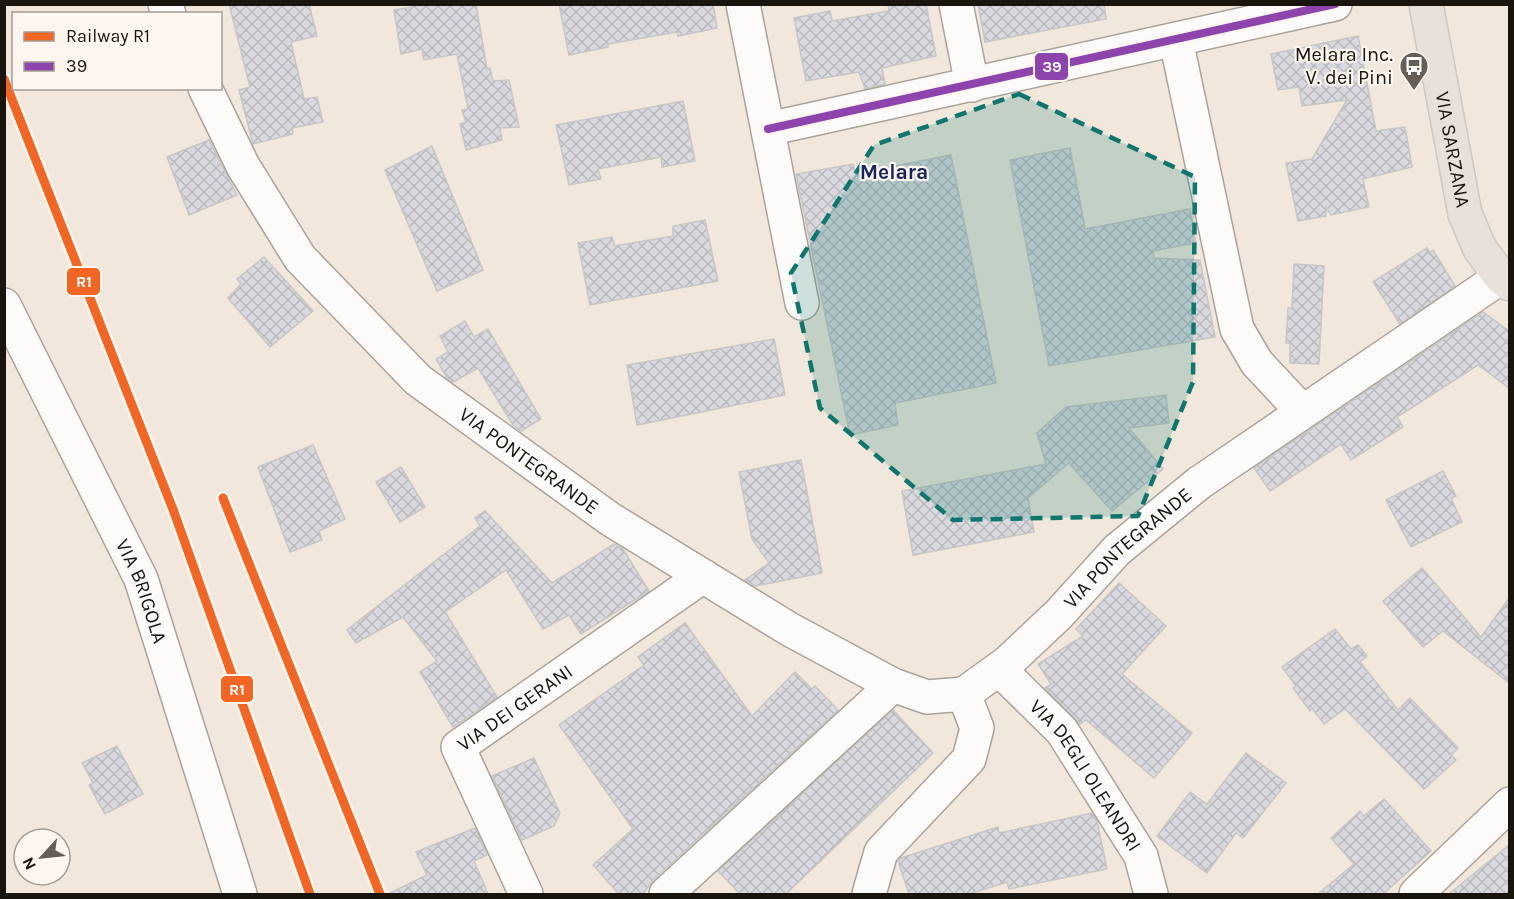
<svg xmlns="http://www.w3.org/2000/svg" width="1514" height="899" viewBox="0 0 1514 899" font-family="Karla,sans-serif">
<style>
.building{fill:url(#building-cross-hatch);stroke:#c8c6c5;stroke-width:1.5}
.lines{fill:none;stroke-linecap:round;stroke-linejoin:round}
.street-casing{stroke:#aba39b;stroke-width:36}
.primary-casing{stroke:#ccc7c2;stroke-width:36}
.street{stroke:#fdfbfa;stroke-width:33}
.primary{stroke:#e7e1da;stroke-width:33}
.rail{stroke:#b7b5b2;stroke-width:4.5;stroke-dasharray:12 6;stroke-linecap:butt}
.bus-1-casing{stroke:#fdf6ef;stroke-width:12}
.bus-1{stroke:#8e44ad;stroke-width:8}
.rail-1-casing{stroke:#fdf6ef;stroke-width:14}
.rail-1{stroke:#f26522;stroke-width:9}
.marked{fill:#0f766e;fill-opacity:0.2;stroke:#0f766e;stroke-width:4.5;stroke-dasharray:12 8;stroke-linejoin:round}
.labels{text-anchor:middle;stroke-width:4.5;stroke-linejoin:round;paint-order:stroke}
.poi-label{font-size:20px;fill:#1a140e;stroke:#fdf6ef;text-anchor:end}
.street-label{font-size:20px;fill:#1a140e;stroke:#fdf6ef}
.neighbourhood-label{font-size:21px;font-weight:bold;fill:#16265d;stroke:#fdf6ef}
.line-badge{stroke:#fdf6ef;stroke-width:2}
.badge-label{font-size:16px;text-anchor:middle;font-weight:bold;fill:#fff}
</style>
<defs>
<pattern id="building-cross-hatch" width="8" height="8" patternUnits="userSpaceOnUse" patternTransform="scale(1.5)"><rect width="8" height="8" fill="#d9d9df"/><path d="M0 0l8 8M0 8l8-8" fill="none" stroke="#bab9be"/></pattern>
</defs>
<rect width="100%" height="100%" fill="#f1e7dc"/>
<!-- building -->
<g class="building">
<polygon points="229,4 309,4 317,36 291,42 304,99 317,97 323,122 292,128 293,134 253,144 239,90 250,87"/>
<polygon points="413,4 476,4 487,69 490,68 493,81 509,80 519,127 500,128 502,140 466,150 460,124 466,122 462,110 468,109 457,54 424,60 422,49 401,54 394,10 413,7"/>
<polygon points="559,4 713,4 717,28 678,36 677,32 608,44 608,47 569,55"/>
<polygon points="888,4 926,4 936,56 882,68 885,84 865,89 859,72 806,81 794,18 830,11 832,21 889,11"/>
<polygon points="978,4 1104,4 1106,19 985,42"/>
<polygon points="1358,36 1376,131 1405,127 1412,167 1363,179 1369,207 1331,215 1326,207 1326,216 1298,221 1286,163 1312,159 1347,100 1302,106 1299,87 1278,90 1271,54"/>
<polygon points="683,101 695,161 662,167 661,157 598,169 601,179 569,185 556,125"/>
<polygon points="209,140 237,195 189,215 167,157"/>
<polygon points="432,146 483,270 437,291 385,170"/>
<polygon points="1070,148 1085,229 1190,209 1196,243 1153,251 1154,258 1200,260 1215,337 1049,366 1010,160"/>
<polygon points="951,155 996,383 895,403 898,425 850,435 796,174 853,164 855,174"/>
<polygon points="705,220 718,281 590,305 578,243 612,237 615,246 673,236 673,226"/>
<polygon points="1427,248 1430,252 1433,250 1455,286 1400,324 1373,282"/>
<polygon points="264,257 313,311 270,347 228,298 241,284 237,279"/>
<polygon points="1294,264 1324,266 1319,364 1290,363 1290,343 1286,343 1288,308 1292,308"/>
<polygon points="1483,312 1509,331 1509,388 1478,365 1397,417 1403,427 1351,460 1341,444 1270,491 1254,468"/>
<polygon points="465,321 474,337 488,329 541,419 521,431 513,425 478,368 453,382 447,378 436,359 448,352 440,336"/>
<polygon points="774,339 785,395 637,425 627,365"/>
<polygon points="1166,395 1169,423 1129,428 1163,469 1112,511 1069,463 1028,498 1034,532 913,555 902,491 1046,464 1037,433 1066,407"/>
<polygon points="313,445 345,519 319,531 322,540 290,552 258,467"/>
<polygon points="801,460 822,573 755,586 745,580 769,563 752,539 739,472"/>
<polygon points="401,467 425,507 400,522 376,482"/>
<polygon points="1443,471 1456,496 1451,498 1462,522 1411,547 1386,500"/>
<polygon points="485,511 552,583 614,544 623,549 649,591 581,634 569,615 543,629 506,570 445,612 497,697 453,727 420,672 437,661 403,617 356,643 347,630 480,526 475,518"/>
<polygon points="1422,568 1481,637 1509,598 1509,683 1443,631 1423,647 1383,601"/>
<polygon points="1119,583 1166,626 1122,674 1192,733 1154,778 1086,720 1080,724 1045,688 1051,684 1038,664 1083,636 1076,629"/>
<polygon points="685,623 752,716 795,672 812,689 815,686 838,710 653,880 643,894 619,894 593,865 633,829 559,725 644,665 638,657"/>
<polygon points="1335,629 1351,649 1358,645 1367,656 1360,662 1398,710 1410,698 1458,748 1451,755 1456,760 1424,789 1345,709 1324,724 1312,708 1310,711 1293,688 1296,686 1282,667"/>
<polygon points="893,710 933,753 786,894 740,894 718,871"/>
<polygon points="117,746 143,794 105,814 89,785 93,783 82,763"/>
<polygon points="1246,753 1286,783 1243,838 1236,833 1207,873 1157,836 1190,792 1207,804"/>
<polygon points="534,758 560,813 554,826 522,840 492,776"/>
<polygon points="1384,799 1431,851 1383,894 1318,894 1354,864 1331,838 1360,811 1364,816"/>
<polygon points="1092,813 1097,821 1107,869 1009,889 1007,882 969,894 909,894 898,861 901,858 998,827 999,833"/>
<polygon points="475,828 487,855 474,861 488,894 388,894 427,875 416,852"/>
<polygon points="1509,845 1509,894 1449,894"/>
</g>
<g class="lines">
<!-- street casing -->
<g class="street-casing">
<g id="street">
<polyline points="165,4 169,14"/>
<polyline points="743,4 802,303"/>
<polyline points="956,4 972,85"/>
<polyline points="1176,40 1237,329 1257,363 1302,411"/>
<path id="s1" d="M 205,88 L 243,166 L 300,258 L 418,380 L 610,519 L 789,629 L 893,685 L 927,697 L 964,694 L 977,728 L 969,759 L 881,852 L 869,894"/>
<polyline points="768,129 1335,4"/>
<path id="s2" d="M 4,305 L 141,579 L 240,894"/>
<path id="s3" d="M 999,669 L 1062,731 L 1141,856 L 1151,894"/>
<path id="s4" d="M 964,694 L 1007,663 L 1059,614 L 1117,550 L 1199,483 L 1501,277"/>
<path id="s5" d="M 526,894 L 458,747 L 703,576"/>
<polyline points="666,894 893,685"/>
<polyline points="1416,894 1510,804"/>
</g>
</g>
<!-- primary casing -->
<g class="primary-casing">
<g id="primary">
<path id="s6" d="M 1426,4 L 1465,214 L 1480,249 L 1501,277 L 1510,284"/>
</g>
</g>
<!-- street -->
<use href="#street" class="street"/>
<!-- primary -->
<use href="#primary" class="primary"/>
<!-- rail -->
<polyline class="rail" points="4,79 174,512 310,894"/>
<!-- bus-1 casing -->
<g class="bus-1-casing">
<polyline id="bus-1" points="768,129 1335,4"/>
</g>
<!-- bus-1 -->
<use href="#bus-1" class="bus-1"/>
<!-- rail-1 casing -->
<g class="rail-1-casing">
<g id="rail-1">
<polyline points="4,79 174,512 310,894"/>
<polyline points="223,498 380,894"/>
</g>
</g>
<!-- rail-1 -->
<use href="#rail-1" class="rail-1"/>
</g>
<!-- marked area -->
<path class="marked" d="M 1019,94 L 1195,177 L 1193,382 L 1138,516 L 953,520 L 820,408 L 791,273 L 874,145 Z"/>
<!-- icons -->
<defs>
<g id="bus-pin" transform="scale(1.5)"><path d="M0 17L-7.5 6A9.5 9.5 0 1 1 7.5 6Z" fill="#655e56" stroke="#fdf6ef"/><path d="M-5-6H5V4H4V6H2V4H-2V6H-4V4H-5ZM-3.5-4V0h7V-4ZM-3.5 1.2v1.5H-2V1.2ZM2 1.2v1.5H3.5V1.2Z" fill="#fff"/></g>
</defs>
<g fill-rule="evenodd">
<use href="#bus-pin" x="1414" y="66"/>
</g>
<g class="labels">
<!-- poi labels -->
<g class="poi-label">
<text x="1393" y="61">Melara Inc.<tspan x="1393" dy="23">V. dei Pini</tspan></text>
</g>
<!-- street labels -->
<g class="street-label">
<text dy="7" stroke="none"><textPath href="#s6" startOffset="148">VIA SARZANA</textPath></text>
<text dy="7" stroke="none"><textPath href="#s1" startOffset="502">VIA PONTEGRANDE</textPath></text>
<text dy="7" stroke="none"><textPath href="#s4" startOffset="220">VIA PONTEGRANDE</textPath></text>
<text dy="7" stroke="none"><textPath href="#s2" startOffset="318">VIA BRIGOLA</textPath></text>
<text dy="7" stroke="none"><textPath href="#s5" startOffset="231">VIA DEI GERANI</textPath></text>
<text dy="7" stroke="none"><textPath href="#s3" startOffset="138">VIA DEGLI OLEANDRI</textPath></text>
</g>
<!-- neighbourhood labels -->
<g class="neighbourhood-label">
<text x="894" y="179">Melara</text>
</g>
</g>
<g class="line-badge">
<rect x="1034" y="52" width="35" height="29" rx="6" fill="#8e44ad"/>
<rect x="66" y="267" width="35" height="29" rx="6" fill="#f26522"/>
<rect x="220" y="675" width="34" height="28" rx="6" fill="#f26522"/>
</g>
<g class="badge-label">
<text x="1052" y="72">39</text>
<text x="84" y="287">R1</text>
<text x="237" y="695">R1</text>
</g>
<!-- border -->
<rect width="1514" height="899" fill="none" stroke="#1a140e" stroke-width="12"/>
<!-- legend -->
<rect x="12" y="12" width="210" height="78" fill="#fdf6ef" stroke="#a29c95" stroke-width="1.5"/>
<rect x="24" y="32" width="30" height="9" fill="#f26522" stroke="#a29c95" stroke-width="1.5"/>
<text x="66" y="42" font-size="18" fill="#1a140e">Railway R1</text>
<rect x="24" y="62" width="30" height="9" fill="#8e44ad" stroke="#a29c95" stroke-width="1.5"/>
<text x="66" y="72" font-size="18" fill="#1a140e">39</text>
<!-- north arrow -->
<g transform="translate(42 857) rotate(243)"><circle r="28" fill="#fdf6ef" stroke="#a29c95" stroke-width="1.5"/>
<path d="M0-4.5L10 22L0 15L-10 22Z" fill="#655e56"/>
<text y="-9" font-size="16" font-weight="bold" text-anchor="middle" fill="#1a140e">N</text>
</g>
</svg>
